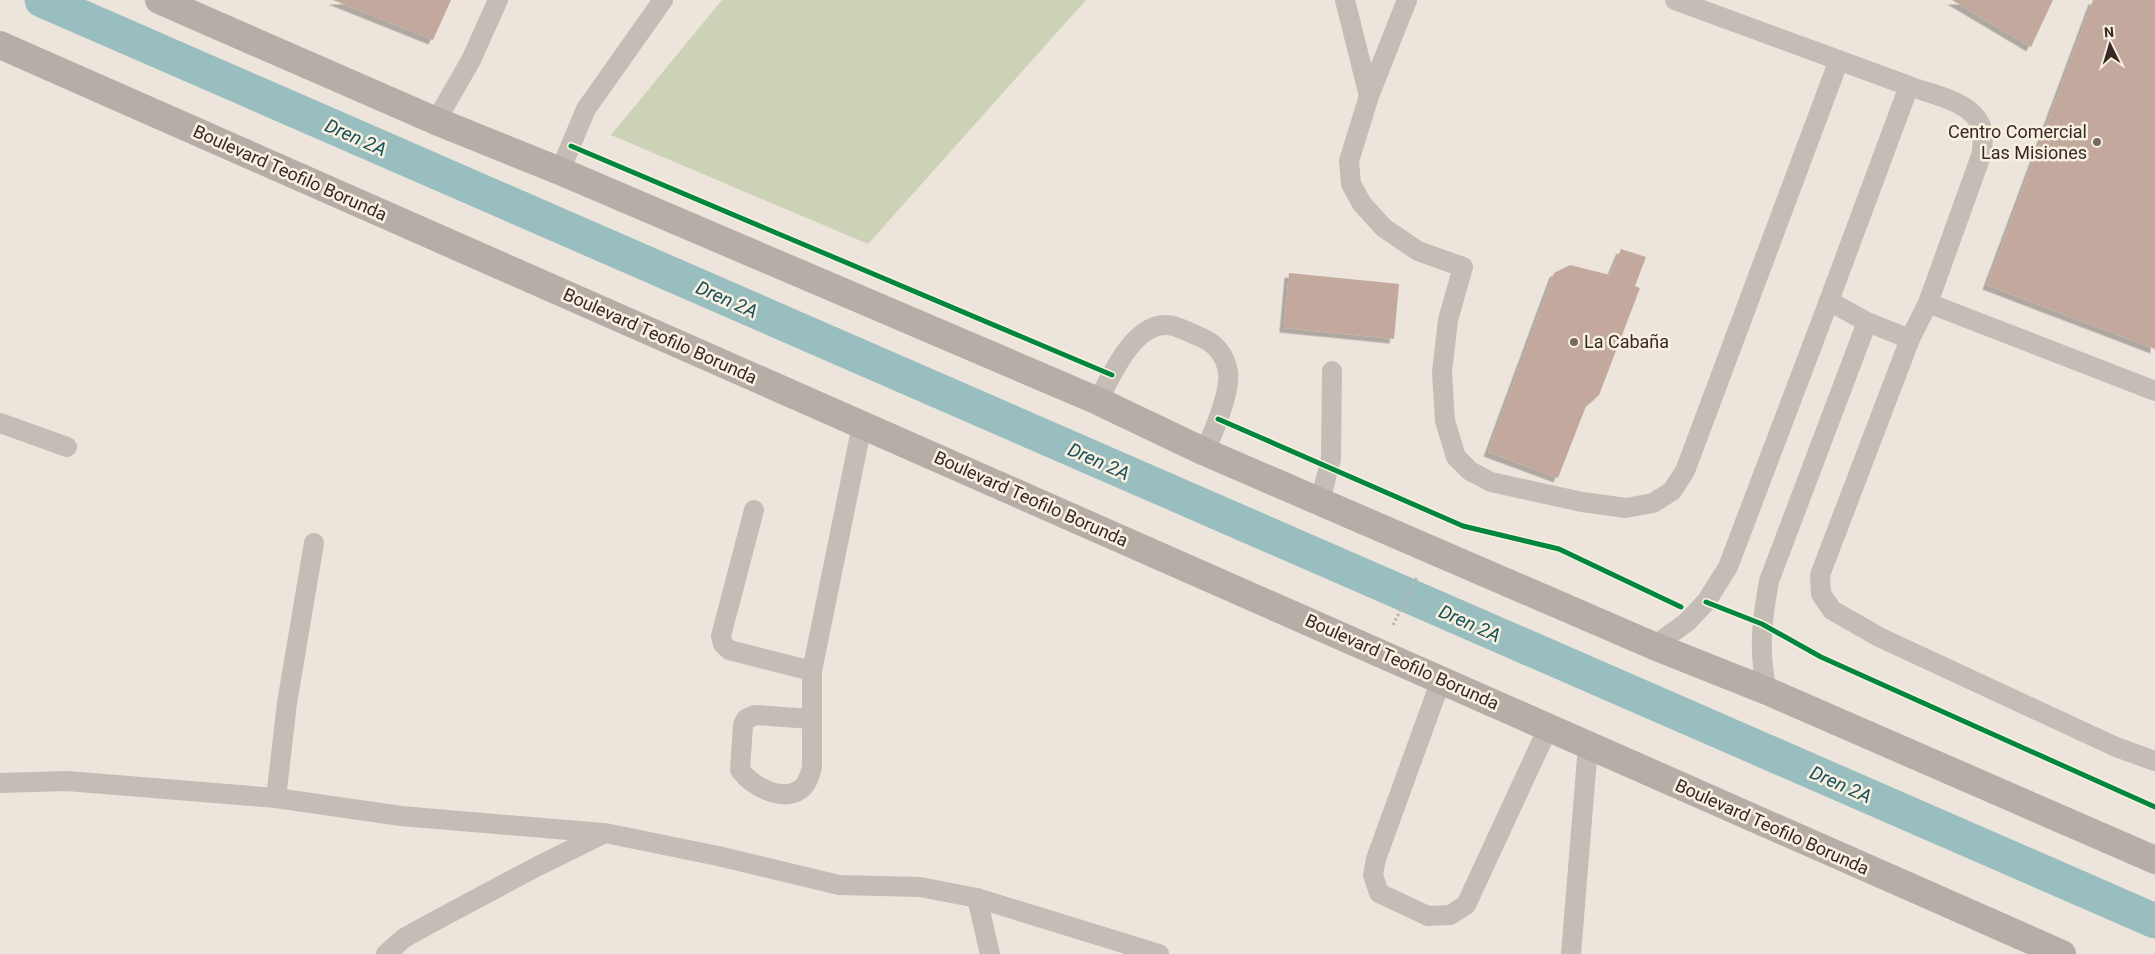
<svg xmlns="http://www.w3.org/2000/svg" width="2155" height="954" viewBox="0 0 2155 954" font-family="Roboto,sans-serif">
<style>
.green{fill:#ccd2b5}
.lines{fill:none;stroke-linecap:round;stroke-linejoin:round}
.canal{stroke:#98bebf;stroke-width:35}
.building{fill:#c2a89d;filter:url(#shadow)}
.path{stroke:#bdb5ae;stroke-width:3;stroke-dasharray:2.5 2.5;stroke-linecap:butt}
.service{stroke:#c4bdb6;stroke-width:20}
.secondary{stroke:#b5ada6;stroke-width:28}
.cycleway-casing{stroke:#faf0e2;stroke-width:8}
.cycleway{stroke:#00873e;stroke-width:5}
.poi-dot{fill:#756b65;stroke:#faf0e2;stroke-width:2}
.labels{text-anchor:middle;stroke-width:5;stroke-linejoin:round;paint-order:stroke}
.poi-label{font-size:18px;fill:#352a25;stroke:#faf0e2;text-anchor:end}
.street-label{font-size:18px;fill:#352a25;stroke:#faf0e2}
.water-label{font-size:19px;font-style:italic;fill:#175259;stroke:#faf0e2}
</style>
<defs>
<filter id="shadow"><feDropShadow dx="-4.5" dy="4.5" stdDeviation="0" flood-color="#0004"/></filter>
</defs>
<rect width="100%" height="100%" fill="#ede5dc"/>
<!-- green -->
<polygon class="green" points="722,0 1086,0 868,244 611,135"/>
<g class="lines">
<!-- canal -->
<polyline class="canal" points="42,0 2155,921"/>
</g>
<!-- building -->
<g class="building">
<polygon points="333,0 451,0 433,40"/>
<polygon points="1952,0 2053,0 2031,47"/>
<polygon points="2093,0 2155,0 2155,349 1987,285"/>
<polygon points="1621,249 1646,257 1635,286 1640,288 1599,395 1586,406 1558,478 1488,452 1554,273 1570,265 1610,275"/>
<polygon points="1289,273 1399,284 1394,339 1284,328"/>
</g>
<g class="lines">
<!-- path -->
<polyline class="path" points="1393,625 1417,577"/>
<!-- service -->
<g class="service">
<polyline points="1345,0 1369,96"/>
<polyline points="1407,0 1369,96 1349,161 1351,184 1362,204 1384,228 1418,251 1463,267 1448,320 1442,372 1445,421 1456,457 1470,471 1491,482 1582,502 1626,508 1653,503 1672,491 1685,471 1839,60"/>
<polyline points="1675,0 1909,86 1829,301 1867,322 1910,339 1928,303 2155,391"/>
<path d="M 1909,86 C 1933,95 1974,101 1982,129 C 1984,136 1982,146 1982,153 L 1928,303"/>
<polyline points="436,121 471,60 498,0"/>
<polyline points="560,171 586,109 663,0"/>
<polyline points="1910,339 1820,575 1821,594 1832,610 1879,637 2116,747 2155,761"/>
<path d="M 1098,401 C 1111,376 1136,317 1173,326 C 1182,328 1190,333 1198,336 C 1214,342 1225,354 1228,372 C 1231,392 1213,432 1205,452"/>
<polyline points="0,423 67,447"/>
<polyline points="1320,501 1331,459 1332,371"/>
<polyline points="754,510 721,636 723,644 729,650 812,671"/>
<polyline points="1654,646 1687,622 1706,602 1728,567 1829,301"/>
<polyline points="1441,680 1376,859 1373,875 1379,893 1428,916 1450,915 1466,905 1548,728"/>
<path d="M 1767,691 C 1758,651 1762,620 1769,581 L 1867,322"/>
<path d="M 812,719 L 755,715 L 746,719 L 743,725 L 740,770 C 752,786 783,804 802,788 C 808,783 810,774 812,767 L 812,671 L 862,425"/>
<polyline points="0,783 67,781 276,798 287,703 314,543"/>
<polyline points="276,798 401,816 603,833"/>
<polyline points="977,898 990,954"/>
<polyline points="386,954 404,938 433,922 538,866 605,833 718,856 839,885 920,887 977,898 1159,954"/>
<polyline points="1571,954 1588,746"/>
</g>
<!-- secondary -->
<g class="secondary">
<polyline points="159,0 436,121 560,171 1098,401 1205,452 1654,646 1767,691 2155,860"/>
<polyline points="0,45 2062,954"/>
</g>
<!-- cycleway casing -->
<g class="cycleway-casing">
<g id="cycleway">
<polyline points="571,146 1112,375"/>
<polyline points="1218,419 1463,526 1559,549 1681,607"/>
<polyline points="1706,602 1762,624 1821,657 2155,807"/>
</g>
</g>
<!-- cycleway -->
<use href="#cycleway" class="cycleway"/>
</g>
<!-- markers -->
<g class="poi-dot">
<circle cx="2097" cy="142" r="5"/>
<circle cx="1574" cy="342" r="5"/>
</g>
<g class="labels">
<!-- poi labels -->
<g class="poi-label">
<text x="2087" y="138">Centro Comercial<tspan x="2087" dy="21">Las Misiones</tspan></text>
<text x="1584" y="348" text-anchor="start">La Cabaña</text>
</g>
<!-- street labels -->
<g class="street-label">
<text transform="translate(290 173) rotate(24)" y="6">Boulevard Teofilo Borunda</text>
<text transform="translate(660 336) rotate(24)" y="6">Boulevard Teofilo Borunda</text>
<text transform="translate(1031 499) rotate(24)" y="6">Boulevard Teofilo Borunda</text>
<text transform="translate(1402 662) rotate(24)" y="6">Boulevard Teofilo Borunda</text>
<text transform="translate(1772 827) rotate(24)" y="6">Boulevard Teofilo Borunda</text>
</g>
<!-- water labels -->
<g class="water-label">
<text transform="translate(356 137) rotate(24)" y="7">Dren 2A</text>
<text transform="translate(727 299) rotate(24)" y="7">Dren 2A</text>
<text transform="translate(1099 461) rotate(24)" y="7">Dren 2A</text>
<text transform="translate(1470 623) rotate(24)" y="7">Dren 2A</text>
<text transform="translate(1841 784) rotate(24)" y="7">Dren 2A</text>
</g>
</g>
<!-- north arrow -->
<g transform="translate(2110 45) rotate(355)" stroke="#faf0e2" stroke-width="4" paint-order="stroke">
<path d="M0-4L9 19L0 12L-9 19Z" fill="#352a25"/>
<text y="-8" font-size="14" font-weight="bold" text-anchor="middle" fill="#352a25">N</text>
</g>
</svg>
